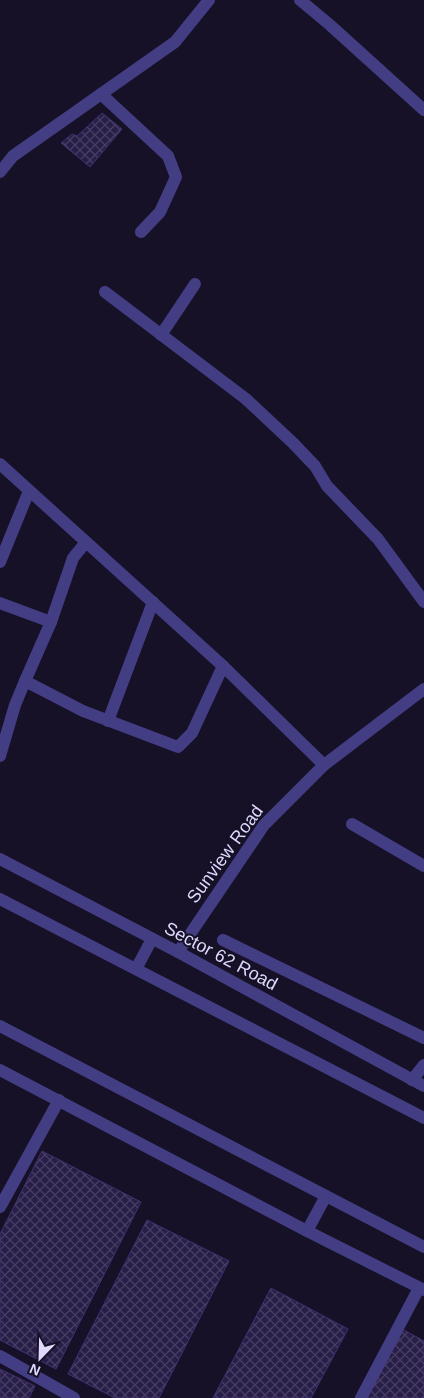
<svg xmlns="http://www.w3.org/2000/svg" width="424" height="1398" viewBox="0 0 424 1398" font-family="Arial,sans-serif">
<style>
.building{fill:url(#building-cross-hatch);stroke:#403173}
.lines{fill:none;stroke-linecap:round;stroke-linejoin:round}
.minor{stroke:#433e84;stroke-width:12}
.labels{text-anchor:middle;stroke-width:4;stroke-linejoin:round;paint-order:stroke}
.street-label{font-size:18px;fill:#ded9fd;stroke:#161127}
</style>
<defs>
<pattern id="building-cross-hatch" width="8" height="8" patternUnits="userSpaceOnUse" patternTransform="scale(1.25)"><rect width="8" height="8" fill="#281e48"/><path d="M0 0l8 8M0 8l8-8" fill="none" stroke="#473e63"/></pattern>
</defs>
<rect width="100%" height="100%" fill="#161127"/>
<!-- building -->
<g class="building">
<polygon points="102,113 122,129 90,167 61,143 72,134 77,136"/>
<polygon points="42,1151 141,1202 56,1369 0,1340 0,1234"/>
<polygon points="147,1220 229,1261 159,1398 115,1398 68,1374"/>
<polygon points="271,1288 348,1329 311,1398 213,1398"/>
<polygon points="402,1329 424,1341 424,1398 367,1398"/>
<polygon points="0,1369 35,1386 29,1398 0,1398"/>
</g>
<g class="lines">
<!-- minor -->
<g class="minor">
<polyline points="300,0 330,25 424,110"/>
<polyline points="101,94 168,156 176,177 160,212 141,232"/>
<polyline points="0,172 13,156 175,42 209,0"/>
<polyline points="105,292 246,399 293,443 315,466 327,486 378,539 424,602"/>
<polyline points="161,335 195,284"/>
<polyline points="0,464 223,666 324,765"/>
<polyline points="0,562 29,491"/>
<polyline points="0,603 51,622"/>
<polyline points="25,681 51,622 73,558 86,542"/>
<polyline points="108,721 153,602"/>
<polyline points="0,756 15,705 25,681 83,711 178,747 192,733 223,666"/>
<polyline points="352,824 424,866"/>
<polyline points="0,859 178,952 424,1086"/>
<polyline points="0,899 424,1118"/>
<polyline points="223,940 424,1038"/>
<polyline points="178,952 264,825 324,765 424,689"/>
<polyline points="136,969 152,939"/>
<polyline points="0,1026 424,1247"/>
<polyline points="0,1070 307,1231 424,1290"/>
<polyline points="412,1080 424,1065"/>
<polyline points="0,1207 59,1100"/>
<polyline points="307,1231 326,1196"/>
<polyline points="0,1356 74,1398"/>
<polyline points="361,1398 419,1288"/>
</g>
</g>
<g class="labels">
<!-- street labels -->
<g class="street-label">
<text transform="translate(225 854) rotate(-54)" y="6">Sunview Road</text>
<text transform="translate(221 956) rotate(28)" y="6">Sector 62 Road</text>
</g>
</g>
<!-- north arrow -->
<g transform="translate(40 1358) rotate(203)" stroke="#161127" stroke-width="4" paint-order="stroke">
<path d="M0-4L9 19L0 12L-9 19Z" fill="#ded9fd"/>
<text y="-8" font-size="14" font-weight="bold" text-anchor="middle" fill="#ded9fd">N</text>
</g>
</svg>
